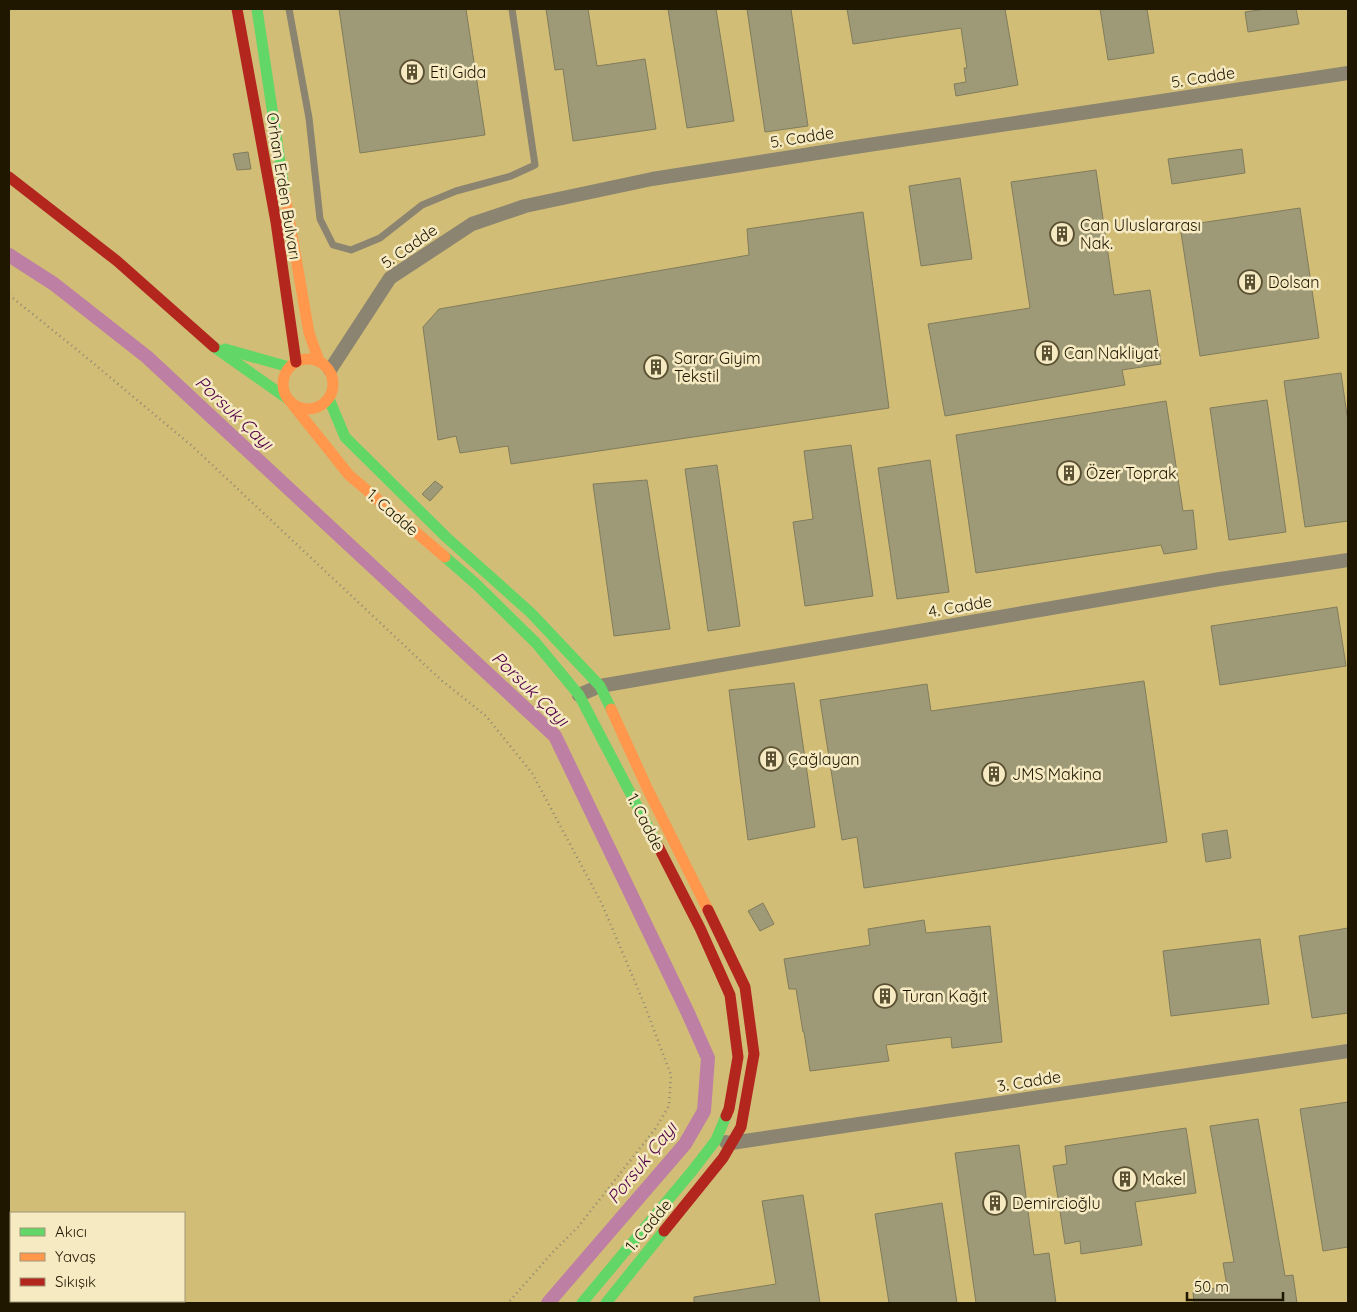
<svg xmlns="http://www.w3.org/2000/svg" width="1357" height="1312" viewBox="0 0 1357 1312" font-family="Quicksand,sans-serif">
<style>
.built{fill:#d2bd77;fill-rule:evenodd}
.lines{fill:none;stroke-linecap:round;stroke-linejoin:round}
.canal{stroke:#bd7fa3;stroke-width:14}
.building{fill:#9e9976;stroke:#817c5c}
.path{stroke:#8e8771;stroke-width:2.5;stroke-dasharray:1 4;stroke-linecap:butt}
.lane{stroke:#8a8470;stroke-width:7}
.street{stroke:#8a8470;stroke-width:14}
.fast{stroke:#63d668;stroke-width:11}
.slow{stroke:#ff974d;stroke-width:11}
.jam{stroke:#b3261e;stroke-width:11}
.labels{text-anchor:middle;stroke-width:5;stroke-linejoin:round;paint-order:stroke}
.poi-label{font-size:16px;fill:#1f1700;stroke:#f6eac3;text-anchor:start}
.street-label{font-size:16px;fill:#1f1700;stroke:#f6eac3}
.water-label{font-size:18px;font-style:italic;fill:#510049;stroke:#f6eac3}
</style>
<rect width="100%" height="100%" fill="#c9bb8f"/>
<!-- built -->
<path class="built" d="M 9,9 L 1348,9 L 1348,1303 L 9,1303 ZM 11,1213 L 184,1213 L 184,1301 L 11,1301 Z"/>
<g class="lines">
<!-- canal -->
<polyline class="canal" points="9,255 54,284 147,357 555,736 688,1013 708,1058 704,1111 685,1144 548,1303"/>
</g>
<!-- building -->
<g class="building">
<polygon points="339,9 466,9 485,135 360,153"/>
<polygon points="546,9 588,9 597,66 645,59 656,129 573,141 563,69 555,70"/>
<polygon points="668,9 716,9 734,121 687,128"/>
<polygon points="747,9 791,9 808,126 765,132"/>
<polygon points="847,9 1005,9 1018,85 956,96 954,84 966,82 964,68 967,68 961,28 853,44"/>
<polygon points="1100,9 1147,9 1154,53 1108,60"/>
<polygon points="1265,9 1296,9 1299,24 1248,32 1245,12"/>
<polygon points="1242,149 1245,173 1172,184 1168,159"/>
<polygon points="248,152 251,169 237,170 233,154"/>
<polygon points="1096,170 1114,295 1150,290 1161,364 1122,370 1125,385 945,416 928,324 1030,308 1011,182"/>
<polygon points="960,178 972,259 921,266 909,186"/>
<polygon points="1300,208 1319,338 1200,356 1180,226"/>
<polygon points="863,212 889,408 511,464 508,446 460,453 456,436 438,440 423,327 439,309 749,255 747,229"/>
<polygon points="1341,373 1348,422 1348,521 1305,527 1284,381"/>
<polygon points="1267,400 1286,532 1229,540 1210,408"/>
<polygon points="1166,401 1183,511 1193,510 1197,549 1164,554 1161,545 976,573 956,435"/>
<polygon points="851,445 873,596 805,606 793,522 813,519 804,451"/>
<polygon points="930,460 949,592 897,599 878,468"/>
<polygon points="717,465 740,626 708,631 685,469"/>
<polygon points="647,480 670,629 614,636 593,484"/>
<polygon points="435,481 443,487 430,501 422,494"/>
<polygon points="1337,607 1346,666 1220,685 1211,626"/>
<polygon points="1144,681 1167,842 864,888 857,837 842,840 820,700 927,684 931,711"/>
<polygon points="794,683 815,827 748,840 729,690"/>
<polygon points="1227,830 1231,858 1206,862 1202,834"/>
<polygon points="763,903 774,924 760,931 748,911"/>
<polygon points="924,920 926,933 990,926 1002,1042 952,1048 951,1037 886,1045 889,1061 810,1071 804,1032 803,1032 796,989 789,989 784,959 870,945 868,929"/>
<polygon points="1348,928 1348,1013 1312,1018 1299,936"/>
<polygon points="1260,939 1269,1004 1171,1016 1163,951"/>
<polygon points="1348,1102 1348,1247 1323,1251 1300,1109"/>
<polygon points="1258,1119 1285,1276 1293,1275 1297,1303 1194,1303 1193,1292 1227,1286 1223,1263 1234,1262 1210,1126"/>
<polygon points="1186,1128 1196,1193 1135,1202 1142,1245 1081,1254 1080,1241 1065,1244 1053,1166 1067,1164 1065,1146"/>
<polygon points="1019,1145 1034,1255 1049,1253 1056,1303 976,1303 955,1153"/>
<polygon points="803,1195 820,1303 694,1303 694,1297 776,1284 762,1201"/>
<polygon points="942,1203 957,1303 889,1303 875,1214"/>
</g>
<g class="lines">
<!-- path -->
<polyline class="path" points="9,295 81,353 192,446 440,679 486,716 532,773 602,904 643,1001 671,1075 669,1106 655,1129 578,1227 552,1253 508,1303"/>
<!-- lane -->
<polyline class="lane" points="289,9 309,118 320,219 333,245 351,250 380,238 422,205 456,191 511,176 535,165 512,9"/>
<!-- street -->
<g class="street">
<polyline points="330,370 390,278 472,224 525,206 652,179 855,147 1348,73"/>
<polyline points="579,695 600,686 1220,579 1348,560"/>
<polyline points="726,1142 731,1143 1348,1051"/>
</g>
<!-- fast -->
<g class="fast">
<polyline points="257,9 285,195"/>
<polyline points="214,347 288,399"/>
<polyline points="225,349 289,367"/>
<polyline points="329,399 345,437 446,537 531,613 600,686 611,709"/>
<polyline points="445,557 476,584 536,643 579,695 658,846"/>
<polyline points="582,1303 693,1170 716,1140 726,1116"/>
<polyline points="606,1303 664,1231"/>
</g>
<!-- slow -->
<g class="slow">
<polyline points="285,195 309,333 319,361"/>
<circle cx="308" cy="384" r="25"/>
<polyline points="293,405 349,475 445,557"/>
<polyline points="611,709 648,790 708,910"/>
</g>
<!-- jam -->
<g class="jam">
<polyline points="237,9 276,222 296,362"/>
<polyline points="9,177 117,261 214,347"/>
<polyline points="658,846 700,928 730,995 738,1057 729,1109 726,1116"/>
<polyline points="664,1231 723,1158 741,1127 754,1054 745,987 708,910"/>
</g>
</g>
<!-- icons -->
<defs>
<g id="building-ring" transform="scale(1.25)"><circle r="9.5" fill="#f6eac3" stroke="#5a5032" stroke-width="1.5"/><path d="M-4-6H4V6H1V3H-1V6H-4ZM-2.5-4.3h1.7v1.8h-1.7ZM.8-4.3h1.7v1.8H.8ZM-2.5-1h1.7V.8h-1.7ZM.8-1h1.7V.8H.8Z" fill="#5a5032"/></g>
</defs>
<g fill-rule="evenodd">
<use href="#building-ring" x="412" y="72"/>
<use href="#building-ring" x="1062" y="234"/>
<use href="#building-ring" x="1250" y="282"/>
<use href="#building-ring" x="1047" y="353"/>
<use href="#building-ring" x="656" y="367"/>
<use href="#building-ring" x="1069" y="473"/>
<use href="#building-ring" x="771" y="759"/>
<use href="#building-ring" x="994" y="774"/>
<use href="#building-ring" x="885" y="996"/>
<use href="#building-ring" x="1125" y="1179"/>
<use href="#building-ring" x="995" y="1203"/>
</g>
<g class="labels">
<!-- poi labels -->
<g class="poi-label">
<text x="430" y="78">Eti Gıda</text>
<text x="1080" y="231">Can Uluslararası<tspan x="1080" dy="18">Nak.</tspan></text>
<text x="1268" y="288">Dolsan</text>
<text x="1064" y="359">Can Nakliyat</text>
<text x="674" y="364">Sarar Giyim<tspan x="674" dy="18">Tekstil</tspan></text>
<text x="1086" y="479">Özer Toprak</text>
<text x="788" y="765">Çağlayan</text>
<text x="1012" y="780">JMS Makina</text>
<text x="902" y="1002">Turan Kağıt</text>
<text x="1142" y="1185">Makel</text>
<text x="1012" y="1209">Demircioğlu</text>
</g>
<!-- street labels -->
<g class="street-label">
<text transform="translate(1203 77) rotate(-9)" y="6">5. Cadde</text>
<text transform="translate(802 137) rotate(-9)" y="6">5. Cadde</text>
<text transform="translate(284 186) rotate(81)" y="6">Orhan Erden Bulvarı</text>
<text transform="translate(409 246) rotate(-35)" y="6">5. Cadde</text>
<text transform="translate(393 512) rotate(41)" y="6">1. Cadde</text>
<text transform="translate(960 606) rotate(-10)" y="6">4. Cadde</text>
<text transform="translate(646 822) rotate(63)" y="6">1. Cadde</text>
<text transform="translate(1029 1081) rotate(-9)" y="6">3. Cadde</text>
<text transform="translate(648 1225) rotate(-50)" y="6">1. Cadde</text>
</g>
<!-- water labels -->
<g class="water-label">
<text transform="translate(234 413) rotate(43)" y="6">Porsuk Çayı</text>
<text transform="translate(530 689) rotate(44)" y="6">Porsuk Çayı</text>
<text transform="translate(642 1163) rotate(-51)" y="6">Porsuk Çayı</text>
</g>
</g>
<!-- border -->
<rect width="1357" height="1312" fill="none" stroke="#1f1700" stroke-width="20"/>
<!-- legend -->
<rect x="10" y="1212" width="175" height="90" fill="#f6eac3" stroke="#a09675"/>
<rect x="20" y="1228" width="25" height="8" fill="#63d668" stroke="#a09675"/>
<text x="55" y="1237" font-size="15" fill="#1f1700">Akıcı</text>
<rect x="20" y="1253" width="25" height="8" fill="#ff974d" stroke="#a09675"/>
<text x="55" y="1262" font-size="15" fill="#1f1700">Yavaş</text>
<rect x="20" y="1278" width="25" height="8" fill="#b3261e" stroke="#a09675"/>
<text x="55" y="1287" font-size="15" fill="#1f1700">Sıkışık</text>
<!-- scale -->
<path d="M1187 1292v8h96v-8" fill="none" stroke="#1f1700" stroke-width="2.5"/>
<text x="1194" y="1292" font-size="15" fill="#1f1700" stroke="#f6eac3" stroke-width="4" paint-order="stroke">50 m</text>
</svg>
